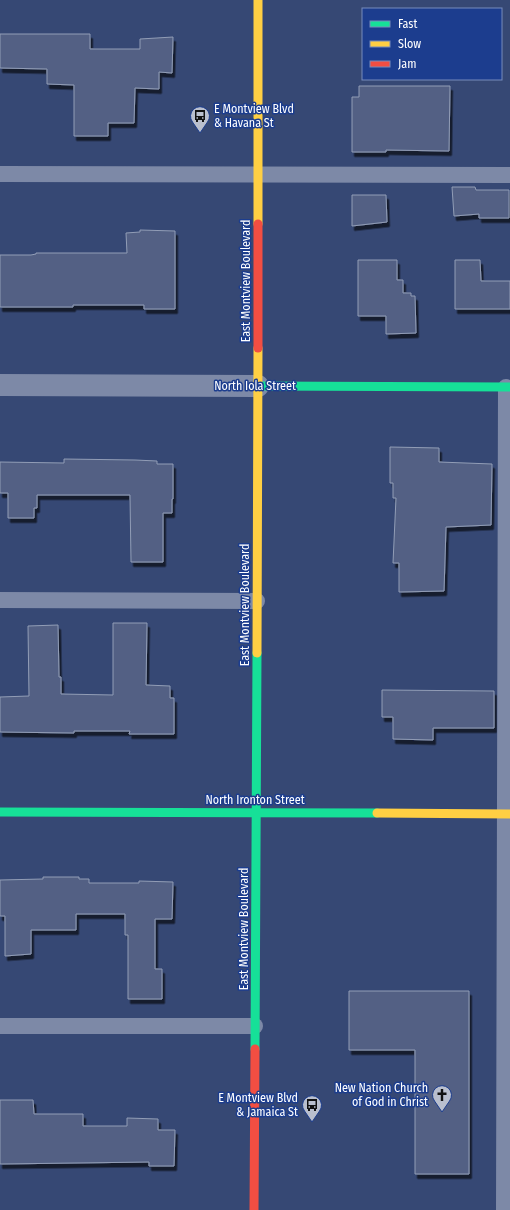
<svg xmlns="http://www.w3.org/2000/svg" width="510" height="1210" viewBox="0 0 510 1210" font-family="'Fira Sans Condensed',sans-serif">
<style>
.building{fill:#526184;stroke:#929db6;filter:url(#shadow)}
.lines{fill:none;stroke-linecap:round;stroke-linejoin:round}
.lane{stroke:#7d89a7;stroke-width:16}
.street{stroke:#7d89a7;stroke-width:22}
.fast{stroke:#16e098;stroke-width:9}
.slow{stroke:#ffcf43;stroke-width:9}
.jam{stroke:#f24e42;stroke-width:9}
.labels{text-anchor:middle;stroke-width:3;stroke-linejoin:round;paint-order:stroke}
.poi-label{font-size:12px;fill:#fff;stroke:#1c3d8e;text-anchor:end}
.street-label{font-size:12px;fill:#fff;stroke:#1c3d8e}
</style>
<defs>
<filter id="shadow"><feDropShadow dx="2.5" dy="4.5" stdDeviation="0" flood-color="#0009"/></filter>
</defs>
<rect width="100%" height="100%" fill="#364874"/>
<!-- building -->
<g class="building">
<polygon points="0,34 90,34 90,49 140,49 140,39 173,37 172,73 159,72 159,89 135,88 134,123 108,123 108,136 74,136 74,85 47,84 47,69 0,68"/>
<polygon points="359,86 450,86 449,151 386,150 386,152 352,152 352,97 359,97"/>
<polygon points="452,187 475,187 476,190 509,190 509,218 479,218 479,214 454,216"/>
<polygon points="352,195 386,195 387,222 352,226"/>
<polygon points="140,230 175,231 175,309 144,309 144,305 73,305 73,307 0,307 0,255 31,255 36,254 36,253 127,253 126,233 140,232"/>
<polygon points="358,260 397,260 397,280 403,280 403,293 411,293 411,296 415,296 416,333 386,334 386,316 358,316"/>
<polygon points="455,260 480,260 481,281 510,281 510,309 455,309"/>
<polygon points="390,447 439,448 439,462 492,464 491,525 446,527 444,591 399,592 399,563 393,563 396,498 393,498 393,483 390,483"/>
<polygon points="64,459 135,460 157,461 157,464 173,464 173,499 172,499 172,513 163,513 163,562 131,562 130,495 37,495 37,508 34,508 34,518 8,518 8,493 0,493 0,462 64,463"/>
<polygon points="113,623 147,623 146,685 170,686 170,698 174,698 174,734 129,734 130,731 74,731 74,733 0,732 0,697 29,696 28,626 58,625 59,677 61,677 61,694 113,695"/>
<polygon points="382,690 494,691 494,728 433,728 433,740 393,739 393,717 382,717"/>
<polygon points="43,877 79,877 79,879 89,879 89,883 139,883 139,881 173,882 172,919 155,919 155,969 162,969 162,999 128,999 128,935 125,935 125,914 76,914 76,930 31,930 31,954 5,956 5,916 0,916 0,880 43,879"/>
<polygon points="349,991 469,991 469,1174 415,1174 415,1050 349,1050"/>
<polygon points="0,1100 33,1100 34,1114 83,1114 83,1126 127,1126 127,1118 158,1119 158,1130 175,1130 174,1166 149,1166 149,1162 0,1164"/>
</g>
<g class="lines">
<!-- lane -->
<g class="lane">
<polyline points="0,174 510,175"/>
<polyline points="0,600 257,601"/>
<polyline points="0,1026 255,1026"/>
<polyline points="504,1210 506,387"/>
</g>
<!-- street -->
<polyline class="street" points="0,385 258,386"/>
<!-- fast -->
<g class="fast">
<polyline points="258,386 510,387"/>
<polyline points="0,812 377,813"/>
<polyline points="255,1049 257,653"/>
</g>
<!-- slow -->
<g class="slow">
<polyline points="258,0 258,224"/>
<polyline points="257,653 258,348"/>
<polyline points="377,813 510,814"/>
</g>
<!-- jam -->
<g class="jam">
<polyline points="258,224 258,348"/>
<polyline points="254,1210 255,1049"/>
</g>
</g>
<!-- icons -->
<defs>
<g id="bus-pin" transform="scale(1)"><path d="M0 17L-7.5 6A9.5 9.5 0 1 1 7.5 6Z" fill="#b9bfce" stroke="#1c3d8e"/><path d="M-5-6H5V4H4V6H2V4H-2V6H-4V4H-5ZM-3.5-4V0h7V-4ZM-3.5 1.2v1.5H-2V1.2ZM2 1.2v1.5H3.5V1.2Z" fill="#111"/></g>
<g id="church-pin" transform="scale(1)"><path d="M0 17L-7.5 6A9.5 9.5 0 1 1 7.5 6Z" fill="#b9bfce" stroke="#1c3d8e"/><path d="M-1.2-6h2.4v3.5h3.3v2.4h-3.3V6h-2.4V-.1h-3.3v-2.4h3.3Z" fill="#111"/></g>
</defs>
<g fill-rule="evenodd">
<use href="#bus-pin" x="200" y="116"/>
<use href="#church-pin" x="442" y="1095"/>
<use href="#bus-pin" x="312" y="1105"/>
</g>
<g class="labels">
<!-- poi labels -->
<g class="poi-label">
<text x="214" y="113" text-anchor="start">E Montview Blvd<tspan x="214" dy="14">&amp; Havana St</tspan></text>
<text x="428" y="1092">New Nation Church<tspan x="428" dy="14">of God in Christ</tspan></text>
<text x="298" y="1102">E Montview Blvd<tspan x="298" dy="14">&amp; Jamaica St</tspan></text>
</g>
<!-- street labels -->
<g class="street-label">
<text transform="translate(246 281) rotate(-90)" y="4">East Montview Boulevard</text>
<text x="255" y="390">North Iola Street</text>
<text transform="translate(245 605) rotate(-90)" y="4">East Montview Boulevard</text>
<text x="255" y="804">North Ironton Street</text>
<text transform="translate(244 929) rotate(-90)" y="4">East Montview Boulevard</text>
</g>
</g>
<!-- legend -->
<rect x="362" y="8" width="140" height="72" fill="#1c3d8e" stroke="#778bbb"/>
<rect x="370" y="21" width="20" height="6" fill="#16e098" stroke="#778bbb"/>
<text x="398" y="28" font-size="12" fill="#ffffff">Fast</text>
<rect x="370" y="41" width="20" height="6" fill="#ffcf43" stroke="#778bbb"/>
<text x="398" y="48" font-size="12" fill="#ffffff">Slow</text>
<rect x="370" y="61" width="20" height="6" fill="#f24e42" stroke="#778bbb"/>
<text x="398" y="68" font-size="12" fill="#ffffff">Jam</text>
</svg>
